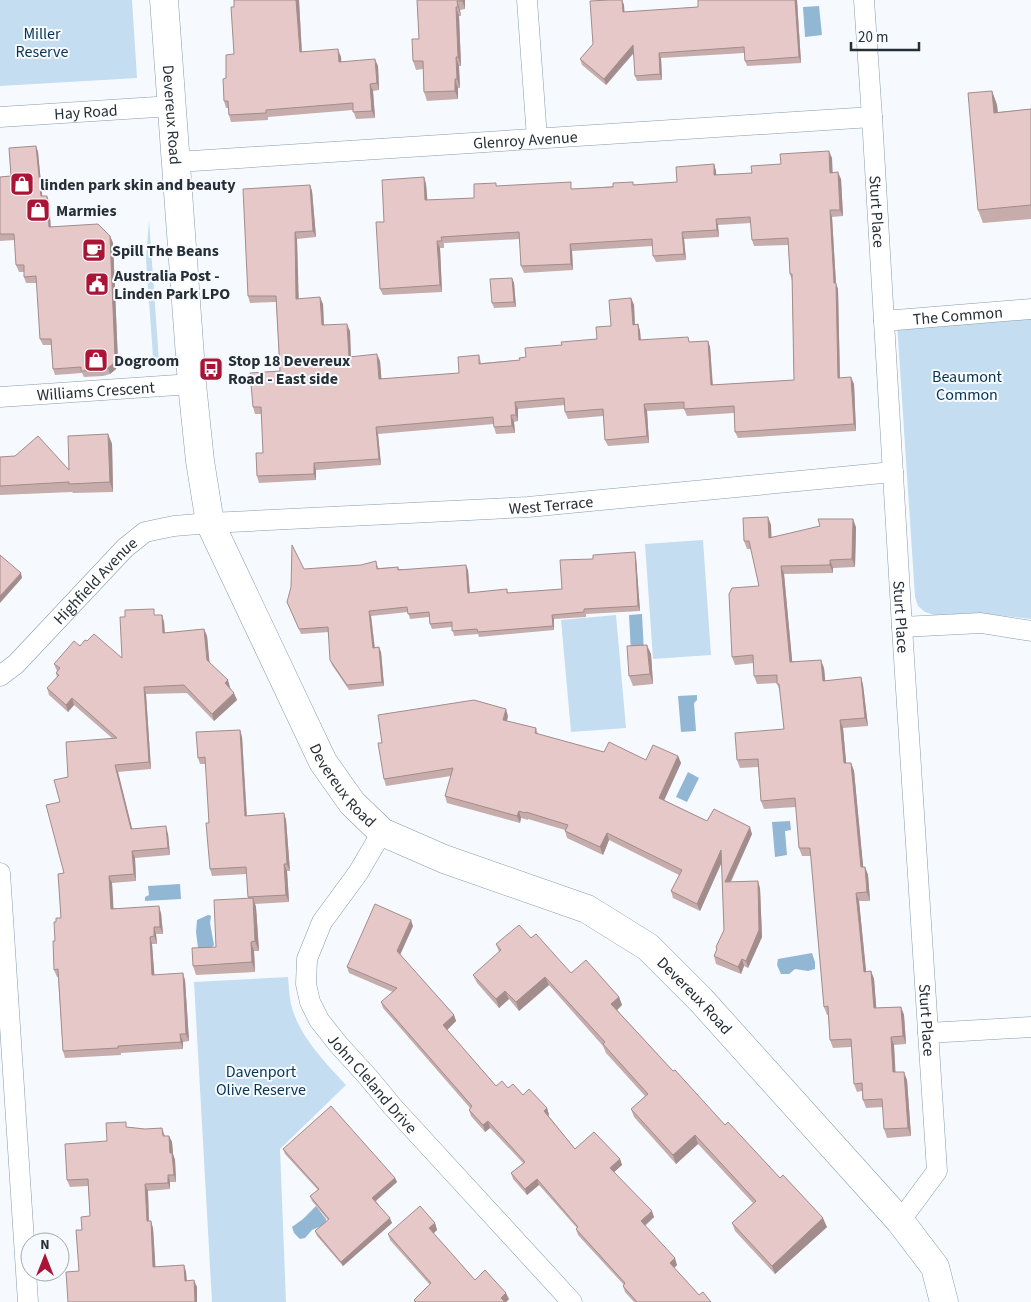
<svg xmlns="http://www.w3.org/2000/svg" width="1031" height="1302" viewBox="0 0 1031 1302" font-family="'Source Sans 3',sans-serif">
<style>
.green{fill:#c4ddf1}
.water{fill:#92b7d5}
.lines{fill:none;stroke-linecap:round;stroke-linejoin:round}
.street-casing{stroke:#869bac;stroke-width:21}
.secondary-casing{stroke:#869bac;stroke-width:29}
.street{stroke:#fff;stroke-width:20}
.secondary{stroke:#fff;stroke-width:28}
.wall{fill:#c7acac}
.shaded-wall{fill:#a28c8c}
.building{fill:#e7c8c8;stroke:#a28c8c}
.labels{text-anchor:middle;stroke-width:4;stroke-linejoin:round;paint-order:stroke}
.park-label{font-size:16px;fill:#043452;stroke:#f6fafe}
.street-label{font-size:16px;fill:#272f36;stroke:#f6fafe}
.poi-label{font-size:16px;font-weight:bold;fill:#272f36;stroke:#f6fafe;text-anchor:start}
</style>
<rect width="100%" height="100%" fill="#f6fafe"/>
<!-- green -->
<g class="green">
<polygon points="0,0 132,0 137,78 0,86"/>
<polygon points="149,220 159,361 153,357 146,259"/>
<polygon points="1031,317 1031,619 979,613 934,615 925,612 918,606 915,597 897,323"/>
<polygon points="703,540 711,655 653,659 645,544"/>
<polygon points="616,615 626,728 571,732 561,620"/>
<path d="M 288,977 C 289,986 289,995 291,1004 C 298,1035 325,1062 346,1085 L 280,1149 L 286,1302 L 212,1302 L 194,982 Z"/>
</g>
<!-- water -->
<g class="water">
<polygon points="819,6 822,35 805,37 803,7"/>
<polygon points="642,614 644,653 631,653 629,615"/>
<polygon points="697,695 697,700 694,703 696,731 681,732 678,696"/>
<polygon points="688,772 699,778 687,802 676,797"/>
<polygon points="790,821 791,830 785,831 787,855 775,857 772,822"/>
<polygon points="180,884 181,899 145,901 145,897 149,895 148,886"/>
<polygon points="208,915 209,915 211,916 210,923 214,945 211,948 198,948 196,932 197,920"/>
<polygon points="812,953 815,962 815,969 808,971 795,969 789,974 781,974 777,965 778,959"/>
<polygon points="316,1206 326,1219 326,1224 312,1230 305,1238 300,1239 294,1233 292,1227 303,1219"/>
</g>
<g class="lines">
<!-- street casing -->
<g class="street-casing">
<g id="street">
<polyline points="527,0 537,138"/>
<path id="s1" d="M 864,0 L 872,117 L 902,627 L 937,1171 L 900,1221"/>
<path id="s2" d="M 0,117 L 172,106"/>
<path id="s3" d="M 177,162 L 872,117"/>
<path id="s4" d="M 884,321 L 1031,309"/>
<path id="s5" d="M 0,397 L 192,384"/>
<polyline points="902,627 981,623 1031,631"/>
<path id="s6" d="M 0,676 L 16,664 L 125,548 L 145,532 L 174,526 L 210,523 L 528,507 L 893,472"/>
<path id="s7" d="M 382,832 L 358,873 L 322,922 L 307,959 L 306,984 L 310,1002 L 319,1020 L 338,1044 L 368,1077 L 392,1106 L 572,1302"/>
<polyline points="0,873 28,1302"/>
<polyline points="928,1033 1031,1027"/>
</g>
</g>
<!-- secondary casing -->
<g class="secondary-casing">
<g id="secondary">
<path id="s8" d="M 164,0 L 192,384 L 200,461 L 210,523 L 323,762 L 352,803 L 382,832 L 444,859 L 587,909 L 648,947 L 701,1000 L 900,1221 L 935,1267 L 944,1302"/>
</g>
</g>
<!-- street -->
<use href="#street" class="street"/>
<!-- secondary -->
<use href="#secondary" class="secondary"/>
</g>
<!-- wall -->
<g class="wall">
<polygon points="234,0 299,0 302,52 341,57 341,62 378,66 379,90 373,91 375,118 356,119 353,110 268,117 268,120 231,122 229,115 228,108 226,108 224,101 226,78 234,54"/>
<polygon points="417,0 465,0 465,9 460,10 461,16 459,16 461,66 459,66 460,88 458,88 458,99 427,101 424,92 423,69 416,70 413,61 419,39"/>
<polygon points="622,0 624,5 624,12 698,7 698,0 797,0 801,63 747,66 745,61 744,53 661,58 662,80 637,81 635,76 634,53 606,85 582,65 580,59 593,44"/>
<polygon points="992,91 997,105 998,112 1031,109 1031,219 983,223 978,210"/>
<polygon points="36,146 38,152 42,196 49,202 51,227 110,236 113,243 118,362 116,369 110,374 103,376 84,377 82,373 55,375 53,369 51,345 43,345 40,339 37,283 26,283 24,277 24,272 19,272 16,265 15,240 0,241 0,177 11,176"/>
<polygon points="832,158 832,173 841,179 843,216 832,217 836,284 838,289 840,378 854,384 856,431 738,438 735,432 734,413 687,416 684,409 647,411 649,443 608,446 605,440 603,416 568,419 565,412 565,405 518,409 518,421 514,422 515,433 496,434 494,427 494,424 378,434 381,465 316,470 316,480 259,483 257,476 263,453 262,414 255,414 253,407 280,371 276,302 250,303 248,296 310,185 312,191 316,237 297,239 298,299 323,304 324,325 350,331 351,356 380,361 381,379 459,373 479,355 481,363 520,360 562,345 597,339 611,326 631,298 634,305 635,324 638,324 640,331 641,340 690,342 708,341 710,347 713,385 794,380 792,281 790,274 788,245 754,246 752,240 751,223 718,225 719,237 684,239 686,260 656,262 653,256 653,246 572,251 573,270 524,273 521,266 520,239 444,243 444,248 440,248 442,292 383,295 380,289 384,222 424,177 426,184 427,200 474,198 497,186 573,189 677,182 714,164 716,171 716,175 752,173 781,164"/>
<polygon points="512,278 514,283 516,307 494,308 492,303"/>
<polygon points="108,434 112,444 113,492 73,493 72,492 0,495 0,457 69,470"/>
<polygon points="768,517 771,525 771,537 856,527 855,567 833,568 833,573 784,574 792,661 824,668 825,681 861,677 863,685 868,726 843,728 846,763 851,763 854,771 863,867 865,867 868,875 870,901 859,901 866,972 871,971 874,979 876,1008 901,1007 904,1015 906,1044 894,1045 895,1072 907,1080 911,1136 887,1138 884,1129 883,1107 866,1108 863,1100 862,1091 857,1092 854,1084 851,1047 833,1048 830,1040 828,1015 827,1015 824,1007 811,856 802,856 799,848 796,807 764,809 761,801 758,767 740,768 737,760 784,729 780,692 777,683 757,684 754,676 754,663 735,665 732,657 759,586 751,549 747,549 744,541"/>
<polygon points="635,552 636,557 640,611 586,614 586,617 554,619 554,630 479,637 478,634 454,636 452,627 432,629 430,624 429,617 410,619 408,612 371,616 375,648 381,652 384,686 349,690 332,665 330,660 329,632 301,634 287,602 304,569 378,566 378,568 398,567 399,569 468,570 470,593 507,589 508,593 562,589 593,559"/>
<polygon points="156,615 162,615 164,622 165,633 204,629 207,636 209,662 230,687 230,688 237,700 214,721 187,693 146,694 151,769 118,772 132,829 168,834 170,855 135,858 136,881 112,883 113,908 161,913 163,934 156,934 157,944 152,944 154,975 185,980 189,1041 183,1042 183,1049 121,1053 121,1055 65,1058 63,1051 58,977 57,977 54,970 56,922 61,918 64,873 60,802 68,777 112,738 74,705 68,712 49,695 47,688 57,677 56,673 57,671 54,664 80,646 87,641 122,658"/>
<polygon points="651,654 653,684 633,686 629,676"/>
<polygon points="508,716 507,721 536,728 538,734 604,752 646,760 678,756 681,763 664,800 707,821 752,834 731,882 760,888 762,937 748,968 744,966 741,974 716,964 714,956 717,950 716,947 724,930 722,862 700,911 673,898 671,891 679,875 609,840 603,855 567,838 565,831 565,830 528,819 528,820 521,818 520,823 447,803 445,796 451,776 386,786 384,779"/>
<polygon points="240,730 242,737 247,816 284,813 286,820 290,871 287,871 289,902 255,904 256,907 259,951 254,951 255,972 196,975 193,966 216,947 248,898 247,874 212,876 210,869 209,823 206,764 200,764 198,758"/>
<polygon points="413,926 400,955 454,1015 456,1021 447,1030 496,1086 508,1088 523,1095 547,1108 549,1115 548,1115 575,1149 620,1159 622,1165 614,1172 654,1217 645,1226 677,1265 674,1268 699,1295 711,1302 634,1302 625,1292 623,1286 624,1285 578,1235 576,1229 577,1228 539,1185 527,1195 513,1179 511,1173 523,1163 490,1128 485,1132 471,1116 469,1110 470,1108 383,1008 381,1002 393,992 349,973 347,967"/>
<polygon points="531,938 571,973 619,997 622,1005 617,1010 673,1071 725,1125 780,1178 827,1227 775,1274 735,1231 732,1223 753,1203 698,1144 676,1164 634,1117 631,1109 645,1096 606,1053 603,1046 549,985 519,1011 509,999 499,1008 477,983 473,975 499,952 496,944"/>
<polygon points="128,1127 145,1129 162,1128 165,1136 169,1136 172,1142 173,1154 175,1160 176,1182 170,1182 170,1189 148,1191 149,1221 153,1228 155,1267 184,1265 186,1272 187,1281 197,1287 79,1271 82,1230 90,1216 88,1186 70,1187 67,1180 107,1141"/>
<polygon points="283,1149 395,1178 397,1182 376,1201 392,1223 343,1266 317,1236 315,1231 328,1220 312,1201 310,1196 318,1190 285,1154"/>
<polygon points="435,1223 437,1230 433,1233 475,1280 509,1299 506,1302 414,1302 414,1300 430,1285 390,1240 388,1234"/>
</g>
<!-- shaded-wall -->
<g class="shaded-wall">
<polygon points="296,0 299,0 302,59 300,52"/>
<polygon points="462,0 465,0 465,9"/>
<polygon points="622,0 624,5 625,18 623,12"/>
<polygon points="795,0 797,0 801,63 799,57"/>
<polygon points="457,1 460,10 461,16 458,7"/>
<polygon points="456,7 459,16 461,66 458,57"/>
<polygon points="633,45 635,51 606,85 604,79"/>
<polygon points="338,49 341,57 342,69 339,62"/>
<polygon points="659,53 661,58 662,80 660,74"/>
<polygon points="456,57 459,66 460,88 457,79"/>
<polygon points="375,59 378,66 379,90 377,83"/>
<polygon points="455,79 458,88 458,99 455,91"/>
<polygon points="370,84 373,91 375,118 372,111"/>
<polygon points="992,91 997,105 999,127 994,113"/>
<polygon points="36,146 38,152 43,203 41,196"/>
<polygon points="829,151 832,158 833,179 830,173"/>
<polygon points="714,164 716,171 717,182 714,175"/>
<polygon points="838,172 841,179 843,216 840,210"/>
<polygon points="424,177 426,184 428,207 425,200"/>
<polygon points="310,185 312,191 316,237 313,231"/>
<polygon points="47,196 49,202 51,234 49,227"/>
<polygon points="830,210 832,217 836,284 838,289 840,384 838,378"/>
<polygon points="716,219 718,225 719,237 717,230"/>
<polygon points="295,232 297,239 299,306 296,299"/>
<polygon points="682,232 684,239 686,260 684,254"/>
<polygon points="110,236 113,243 118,362 116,369 110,374 108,368"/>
<polygon points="437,241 440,248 442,292 440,285"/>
<polygon points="570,244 572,251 573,270 571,264"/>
<polygon points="512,278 514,283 516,307 514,302"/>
<polygon points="320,297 323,304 324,332 322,325"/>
<polygon points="631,298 634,305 635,331 633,325"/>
<polygon points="347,324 350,331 351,363 349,357"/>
<polygon points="638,324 640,331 641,347 639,340"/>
<polygon points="708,341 710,347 713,392 711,385"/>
<polygon points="377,354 380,361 382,385 379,379"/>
<polygon points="851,377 854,384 856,431 854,424"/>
<polygon points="515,402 518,409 518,421 516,415"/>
<polygon points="644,404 647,411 649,443 647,436"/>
<polygon points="511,415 514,422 515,433 512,426"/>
<polygon points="376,427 378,434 381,465 379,459"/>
<polygon points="108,434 112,444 113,492 110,482"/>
<polygon points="314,463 316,470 316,480 314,474"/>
<polygon points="768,517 771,525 772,546 769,538"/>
<polygon points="853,519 856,527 855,567 852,559"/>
<polygon points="635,552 636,557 640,611 638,606"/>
<polygon points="830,560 833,568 833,573 830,565"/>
<polygon points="466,565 468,570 470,598 468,593"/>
<polygon points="781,566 784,574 793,670 790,662"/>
<polygon points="21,573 22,578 0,603 0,596"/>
<polygon points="369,611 371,616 375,652 373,648"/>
<polygon points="162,615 164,622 165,640 163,633"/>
<polygon points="552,615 554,619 554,630 553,626"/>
<polygon points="204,629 207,636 210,667 207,660"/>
<polygon points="647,645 651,654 653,684 650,674"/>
<polygon points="379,647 381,652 384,686 382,682"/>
<polygon points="821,660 824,668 826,689 823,681"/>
<polygon points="861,677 863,685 868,726 865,718"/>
<polygon points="228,680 230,687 228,690 225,683"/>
<polygon points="144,687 146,694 151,769 149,762"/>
<polygon points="234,693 237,700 214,721 212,714"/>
<polygon points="72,698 74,705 68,712 66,705"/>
<polygon points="506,709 508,716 505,727 503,720"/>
<polygon points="840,720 843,728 847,772 844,763"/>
<polygon points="240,730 242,737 247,823 245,816"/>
<polygon points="678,756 681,763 662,805 659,798"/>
<polygon points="851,763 854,771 864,875 861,867"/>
<polygon points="115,765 118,772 134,836 131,829"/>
<polygon points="519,811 521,818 520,823 517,816"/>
<polygon points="284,813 286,820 290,871 287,864"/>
<polygon points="166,826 168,834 170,855 168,848"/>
<polygon points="750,827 752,834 727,889 725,882"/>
<polygon points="607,833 609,840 603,855 600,847"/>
<polygon points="721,850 724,857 700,911 697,904"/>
<polygon points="132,851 135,858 136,881 134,874"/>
<polygon points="284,864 287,871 289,902 286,895"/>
<polygon points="865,867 868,875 870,901 867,892"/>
<polygon points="109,876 112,883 114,916 111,909"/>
<polygon points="758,881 760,888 762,937 748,968 746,961"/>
<polygon points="856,893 859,901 867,980 864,972"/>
<polygon points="253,898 256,907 259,951 255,941"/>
<polygon points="159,906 161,913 163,934 160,927"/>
<polygon points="411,920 413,926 399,957 397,951"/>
<polygon points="154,927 156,934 157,944 154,936"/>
<polygon points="150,937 152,944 155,982 152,975"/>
<polygon points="251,942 254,951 255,972 252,962"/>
<polygon points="742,959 744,966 741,974 738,967"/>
<polygon points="871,971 874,979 877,1016 874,1008"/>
<polygon points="183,973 185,980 189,1041 186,1034"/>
<polygon points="545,977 549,985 519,1011 516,1002"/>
<polygon points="505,991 509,999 499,1008 496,999"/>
<polygon points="619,997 622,1005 614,1013 611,1004"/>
<polygon points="901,1007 904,1015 906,1044 903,1036"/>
<polygon points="454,1015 456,1021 445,1032 443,1025"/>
<polygon points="180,1034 183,1042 183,1049 181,1042"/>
<polygon points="891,1037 894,1045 896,1081 893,1072"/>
<polygon points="904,1072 907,1080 911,1136 908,1128"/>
<polygon points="547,1108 549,1115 547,1117 544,1111"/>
<polygon points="488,1121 490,1128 485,1132 483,1125"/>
<polygon points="695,1135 698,1144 676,1164 673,1155"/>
<polygon points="169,1136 172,1142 173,1154 175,1160 176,1182 174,1175 170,1153"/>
<polygon points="620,1159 622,1165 612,1174 610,1168"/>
<polygon points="168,1175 170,1182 170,1189 168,1183"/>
<polygon points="395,1178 397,1182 374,1202 372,1198"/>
<polygon points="537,1179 539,1185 527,1195 525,1189"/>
<polygon points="145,1184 148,1191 149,1228 147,1221"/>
<polygon points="652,1211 654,1217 643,1227 641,1221"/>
<polygon points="390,1218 392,1223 343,1266 341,1262"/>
<polygon points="823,1218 827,1227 775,1274 772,1266"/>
<polygon points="151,1221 153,1228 156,1274 153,1267"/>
<polygon points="435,1223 437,1230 432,1235 429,1228"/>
<polygon points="675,1258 677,1265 673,1269 670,1263"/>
<polygon points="184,1265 186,1272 187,1287 185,1281"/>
<polygon points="194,1280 197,1287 197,1302 195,1302"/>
<polygon points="506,1293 509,1299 506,1302 502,1302 501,1298"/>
</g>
<!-- building -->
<g class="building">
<polygon points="234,0 296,0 300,52 338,49 339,62 375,59 377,83 370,84 372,111 353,112 353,103 266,110 266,113 229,115 228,101 224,101 223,79 226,78 226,55 234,54 231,7 234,7"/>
<polygon points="417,0 462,0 462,1 457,1 458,7 456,7 458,57 456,57 457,79 455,79 455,91 424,92 423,61 413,61 412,39 419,39"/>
<polygon points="609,0 622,0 623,12 698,7 698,0 795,0 799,57 745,61 744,47 659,53 660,74 635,76 633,45 604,79 580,59 593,44 590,1"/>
<polygon points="992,91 994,113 1031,109 1031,205 978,210 968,93"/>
<polygon points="36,146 41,196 47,196 49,227 98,224 110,236 115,356 114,363 108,368 101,370 81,371 81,367 53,369 51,339 40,339 36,276 24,277 24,265 16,265 14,234 0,234 0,177 11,176 9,148"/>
<polygon points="829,151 830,173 838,172 840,210 830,210 834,283 836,283 838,378 851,377 854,424 735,432 734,406 684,409 684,402 644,404 647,436 605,440 603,409 565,412 564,398 515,402 516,415 511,415 512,426 494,427 493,417 376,427 379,459 314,463 314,474 257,476 256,453 263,453 261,407 253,407 250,373 280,371 276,296 248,296 243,189 310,185 313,231 295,232 296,299 320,297 322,325 347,324 349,357 377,354 379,379 459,373 458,357 479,355 479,364 520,360 519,358 526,357 525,348 562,345 561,342 597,339 596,327 611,326 609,300 631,298 633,325 638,324 639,340 688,337 689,342 708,341 711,385 794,380 792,274 790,274 788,238 752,240 750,217 716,219 717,230 682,232 684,254 653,256 652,239 570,244 571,264 521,266 519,232 441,237 442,241 437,241 440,285 380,289 376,222 384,222 382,180 424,177 425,200 474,198 474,184 496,183 496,186 571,182 571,189 613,187 613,183 633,182 633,185 677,182 676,167 714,164 714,175 752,173 751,166 781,164 780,154"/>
<polygon points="512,278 514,302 492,303 490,279"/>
<polygon points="108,434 110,482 69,484 69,482 0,486 0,457 15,456 38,436 69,470 68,436"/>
<polygon points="768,517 769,538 820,526 818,519 853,519 852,559 830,560 830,565 781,566 790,662 821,660 823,681 861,677 865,718 840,720 844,763 851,763 861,867 865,867 867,892 856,893 864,972 871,971 874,1008 901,1007 903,1036 891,1037 893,1072 904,1072 908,1128 884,1129 882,1099 863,1100 862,1083 854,1084 851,1039 830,1040 828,1006 824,1007 810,848 799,848 795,798 761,801 758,759 737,760 735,733 784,729 779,684 777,684 777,675 754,676 753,655 732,657 729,594 732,588 759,586 749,541 744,541 743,518"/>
<polygon points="292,545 304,569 361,565 376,561 377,569 398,567 398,570 466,565 468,593 507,589 507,593 562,589 560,560 593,559 593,555 635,552 638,606 584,609 584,612 552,615 553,626 478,632 477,629 452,631 452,622 430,624 429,612 408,614 407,607 369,611 373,648 379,647 382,682 347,685 330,660 328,627 299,629 287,602 291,587"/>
<polygon points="0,555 21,573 0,596"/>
<polygon points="154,609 154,615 162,615 163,633 204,629 207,660 228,680 225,683 234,693 212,714 184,685 144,687 149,762 115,765 131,829 166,826 168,848 132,851 134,874 109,876 111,909 159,906 160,927 154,927 154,936 150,937 152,975 183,973 186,1034 180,1034 181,1042 118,1046 118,1048 63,1051 58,969 54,970 53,941 55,941 54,922 56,922 56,918 61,918 58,874 64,873 46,805 60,802 54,780 68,777 66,742 117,738 72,698 66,705 47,688 59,675 56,673 60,668 54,664 74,641 80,646 85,640 87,641 94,634 122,658 120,617 125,617 125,610"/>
<polygon points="647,645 650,674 629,676 627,646"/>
<polygon points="474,700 506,709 503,720 536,728 535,733 604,752 609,742 646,760 653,745 678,756 659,798 707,821 714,809 750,827 725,882 758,881 759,930 746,961 742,959 738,967 714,956 717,949 716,947 724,930 721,850 697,904 671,891 682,870 607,833 600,847 565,831 568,825 526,812 525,813 519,811 517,816 445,796 453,768 384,779 378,743 382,743 378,715"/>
<polygon points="240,730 245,816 284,813 287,864 284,864 286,895 248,897 246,867 210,869 206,823 209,823 205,757 198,758 196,732"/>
<polygon points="253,898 255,941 251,942 252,962 193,966 192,948 216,947 214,900"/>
<polygon points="375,904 411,920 397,951 454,1015 443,1025 496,1086 502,1081 508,1088 513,1084 523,1095 529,1089 547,1108 544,1111 575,1149 594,1132 620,1159 610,1168 652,1211 641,1221 675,1258 670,1263 699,1295 703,1292 711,1302 637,1302 623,1286 625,1283 576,1229 578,1227 537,1179 525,1189 511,1173 525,1162 488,1121 483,1125 469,1110 472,1106 381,1002 397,988 347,967"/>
<polygon points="519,925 531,938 536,934 571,973 586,960 619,997 611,1004 673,1071 675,1070 725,1125 728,1122 780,1178 783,1175 823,1218 772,1266 732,1223 756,1201 695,1135 673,1155 631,1109 648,1094 603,1044 605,1042 545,977 516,1002 505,991 496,999 473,975 501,950 496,944"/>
<polygon points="331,1106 395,1178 372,1198 390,1218 341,1262 315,1231 329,1219 310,1196 319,1189 283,1149"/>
<polygon points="126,1122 126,1127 145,1129 162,1128 163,1136 169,1136 170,1153 172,1153 174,1175 168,1175 168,1183 145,1184 147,1221 151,1221 153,1267 184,1265 185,1281 194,1280 195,1302 68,1302 66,1272 79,1271 76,1230 82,1230 81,1217 90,1216 88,1179 67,1180 65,1144 107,1141 106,1123"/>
<polygon points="420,1206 435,1223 429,1228 475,1280 485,1270 506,1293 501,1298 505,1302 416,1302 414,1300 431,1283 388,1234"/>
</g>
<!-- icons -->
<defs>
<g id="shop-square" transform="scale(1.25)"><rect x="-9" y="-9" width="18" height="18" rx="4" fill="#aa1435" stroke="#f6fafe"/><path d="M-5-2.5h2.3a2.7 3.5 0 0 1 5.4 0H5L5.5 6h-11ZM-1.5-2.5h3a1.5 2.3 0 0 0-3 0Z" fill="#fff"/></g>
<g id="cafe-square" transform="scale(1.25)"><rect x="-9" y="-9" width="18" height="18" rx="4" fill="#aa1435" stroke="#f6fafe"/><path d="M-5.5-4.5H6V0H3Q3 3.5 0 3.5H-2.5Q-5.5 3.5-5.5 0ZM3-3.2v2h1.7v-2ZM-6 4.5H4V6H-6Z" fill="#fff"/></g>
<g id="civic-square" transform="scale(1.25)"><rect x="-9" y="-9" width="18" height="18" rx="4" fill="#aa1435" stroke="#f6fafe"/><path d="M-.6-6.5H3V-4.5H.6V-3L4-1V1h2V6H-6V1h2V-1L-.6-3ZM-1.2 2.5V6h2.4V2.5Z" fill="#fff"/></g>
<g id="bus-square" transform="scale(1.25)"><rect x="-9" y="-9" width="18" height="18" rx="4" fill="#aa1435" stroke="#f6fafe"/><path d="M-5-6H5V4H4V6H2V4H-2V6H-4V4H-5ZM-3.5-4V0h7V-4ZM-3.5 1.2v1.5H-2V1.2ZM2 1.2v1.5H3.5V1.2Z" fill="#fff"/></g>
</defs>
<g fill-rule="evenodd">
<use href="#shop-square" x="22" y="184"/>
<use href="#shop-square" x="38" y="210"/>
<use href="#cafe-square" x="94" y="250"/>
<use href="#civic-square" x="97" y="284"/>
<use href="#shop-square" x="96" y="360"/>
<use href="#bus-square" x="211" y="369"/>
</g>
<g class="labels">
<!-- park labels -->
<g class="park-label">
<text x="42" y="39">Miller<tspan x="42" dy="18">Reserve</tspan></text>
<text x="967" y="382">Beaumont<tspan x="967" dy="18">Common</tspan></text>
<text x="261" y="1077">Davenport<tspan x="261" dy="18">Olive Reserve</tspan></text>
</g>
<!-- street labels -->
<g class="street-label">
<text dy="6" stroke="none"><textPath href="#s2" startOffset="86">Hay Road</textPath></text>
<text dy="6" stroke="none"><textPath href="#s8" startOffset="115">Devereux Road</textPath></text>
<text dy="6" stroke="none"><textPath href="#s3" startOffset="349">Glenroy Avenue</textPath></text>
<text dy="6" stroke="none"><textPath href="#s1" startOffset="212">Sturt Place</textPath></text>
<text dy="6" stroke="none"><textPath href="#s4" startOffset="74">The Common</textPath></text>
<text dy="6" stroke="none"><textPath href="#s5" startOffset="96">Williams Crescent</textPath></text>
<text dy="6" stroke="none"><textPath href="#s6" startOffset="612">West Terrace</textPath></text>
<text dy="6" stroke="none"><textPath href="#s6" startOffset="135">Highfield Avenue</textPath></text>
<text dy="6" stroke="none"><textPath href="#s1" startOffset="618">Sturt Place</textPath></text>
<text dy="6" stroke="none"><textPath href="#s8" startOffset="820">Devereux Road</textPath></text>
<text dy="6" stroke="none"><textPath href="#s8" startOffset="1240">Devereux Road</textPath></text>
<text dy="6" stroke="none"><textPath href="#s1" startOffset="1022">Sturt Place</textPath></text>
<text dy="6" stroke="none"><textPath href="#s7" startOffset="295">John Cleland Drive</textPath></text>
</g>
<!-- poi labels -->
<g class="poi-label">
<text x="40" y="190">linden park skin and beauty</text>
<text x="56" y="216">Marmies</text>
<text x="112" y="256">Spill The Beans</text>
<text x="114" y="281">Australia Post -<tspan x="114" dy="18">Linden Park LPO</tspan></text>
<text x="114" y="366">Dogroom</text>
<text x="228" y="366">Stop 18 Devereux<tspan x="228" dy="18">Road - East side</tspan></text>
</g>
</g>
<!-- north arrow -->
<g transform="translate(45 1257)"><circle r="24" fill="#f6fafe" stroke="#a3a9ae"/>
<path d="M0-4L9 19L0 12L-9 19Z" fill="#aa1435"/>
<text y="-8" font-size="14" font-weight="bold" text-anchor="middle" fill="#272f36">N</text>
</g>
<!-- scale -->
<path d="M851 42v8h68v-8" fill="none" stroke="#272f36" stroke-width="2.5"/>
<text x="858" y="42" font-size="15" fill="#272f36" stroke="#f6fafe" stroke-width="4" paint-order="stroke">20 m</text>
</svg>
